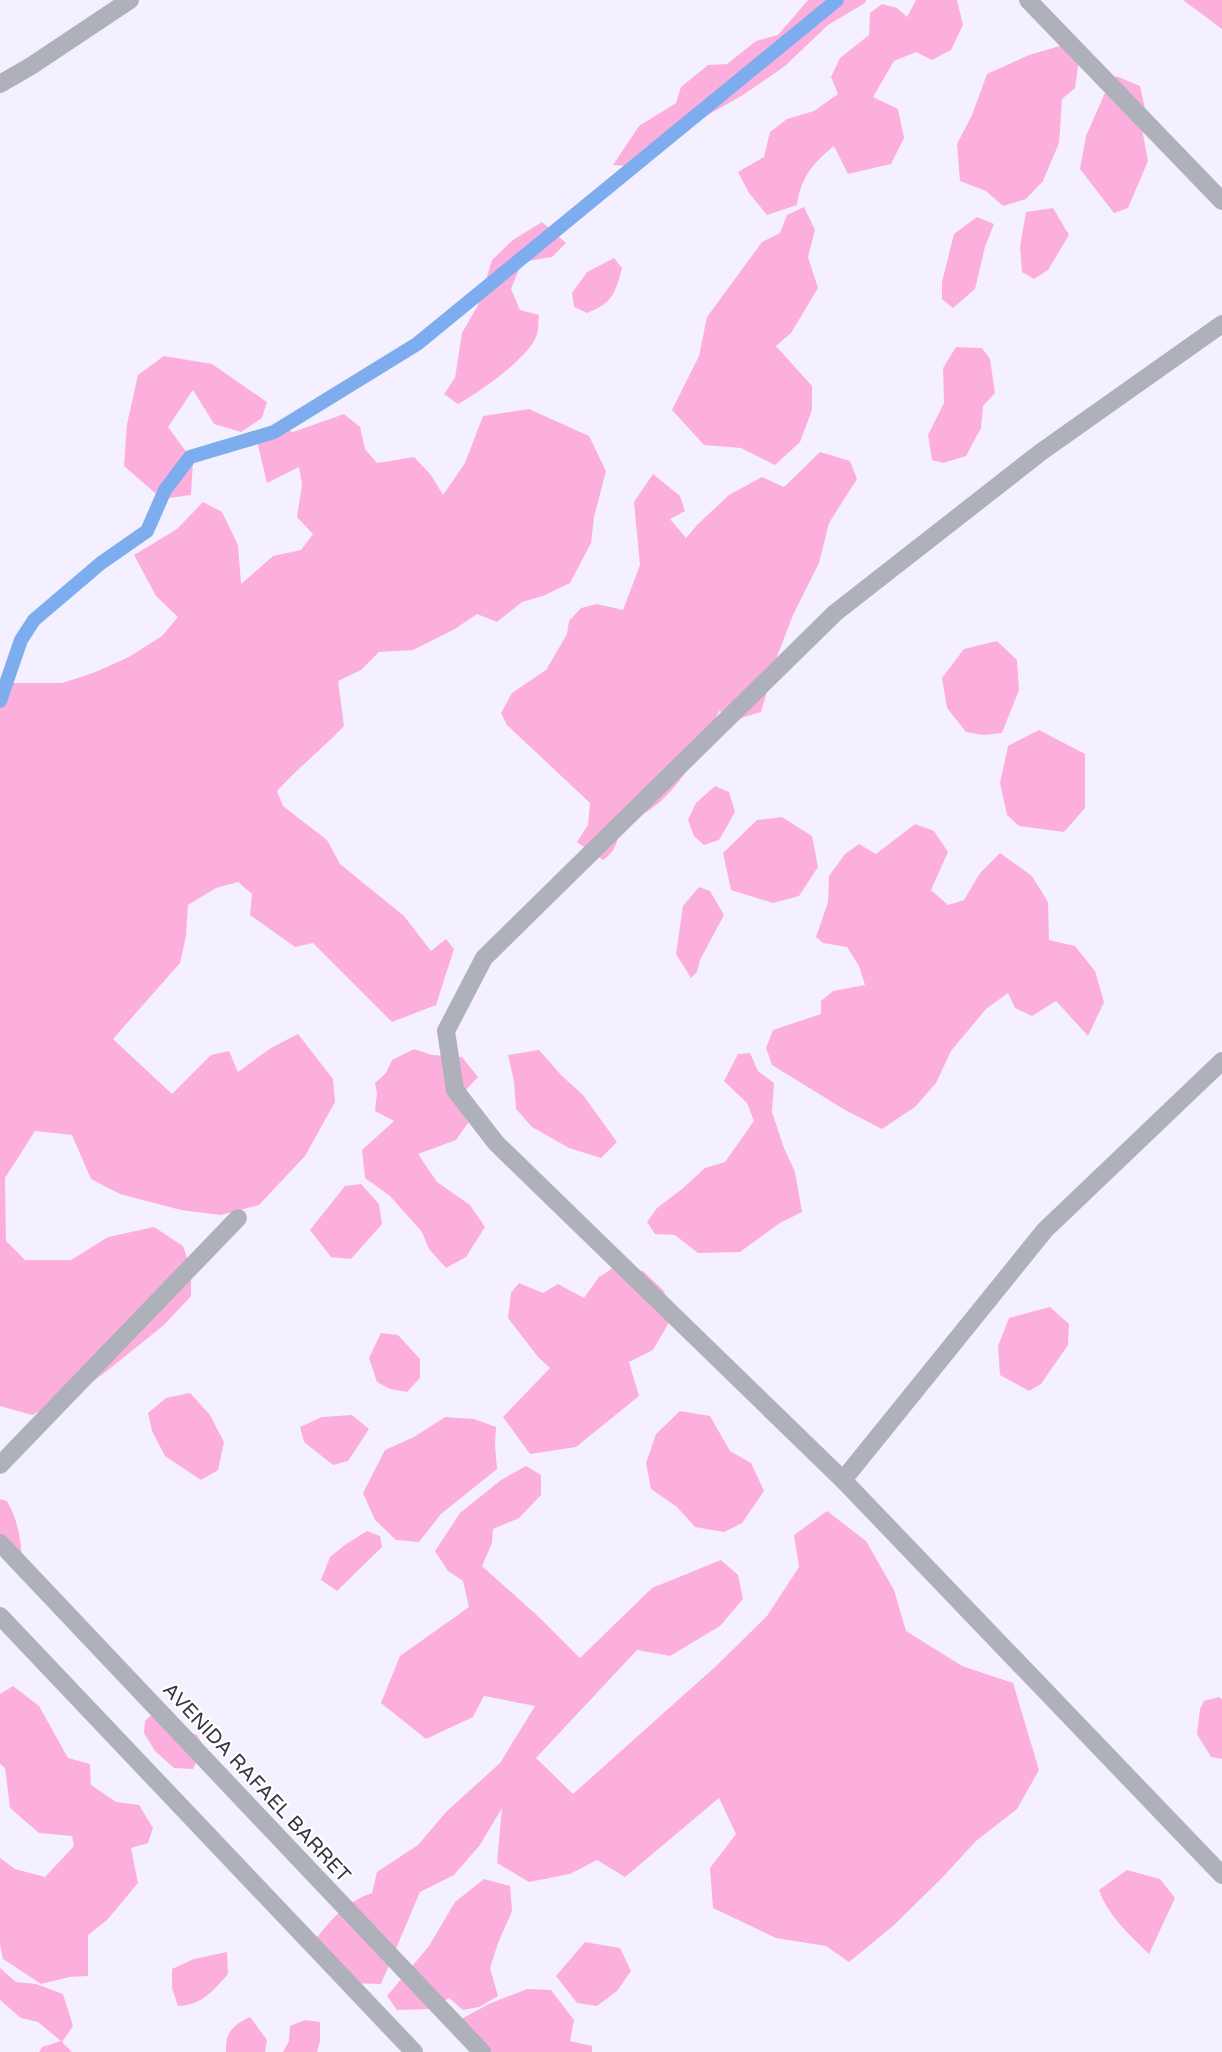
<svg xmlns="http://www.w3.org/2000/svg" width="1222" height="2052" viewBox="0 0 1222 2052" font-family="'Varela Round',sans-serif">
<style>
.green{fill:#fcafdc}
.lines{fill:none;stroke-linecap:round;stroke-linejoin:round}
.stream{stroke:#7eadef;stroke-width:14}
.minor{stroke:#aeb0ba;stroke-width:18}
.labels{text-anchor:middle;stroke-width:4.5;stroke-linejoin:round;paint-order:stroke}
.street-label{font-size:20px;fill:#39363f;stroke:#fff}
</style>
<rect width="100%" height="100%" fill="#f5f0ff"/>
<!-- green -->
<g class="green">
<polygon points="808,0 866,0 865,3 828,25 785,66 743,95 685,128 644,167 613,165 639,126 676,103 681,87 708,65 727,64 756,41 778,35"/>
<path d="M 916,0 L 957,0 L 963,25 L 951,50 L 932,60 L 916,52 L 894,61 L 873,97 L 898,109 L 904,138 L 891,164 L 848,174 L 834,146 C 813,163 801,177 797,205 L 767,215 L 749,193 L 738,172 L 764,157 L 770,132 L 787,119 L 814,111 L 838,94 L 831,77 L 840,58 L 869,35 L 870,13 L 882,4 L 897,8 L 907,17 Z"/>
<polygon points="1183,0 1222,0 1222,29"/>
<polygon points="1067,44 1079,60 1075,88 1062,99 1059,143 1043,181 1026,199 1003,206 986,191 960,181 957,144 972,115 987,74 1029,55"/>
<polygon points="1116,76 1140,86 1145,109 1142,129 1148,161 1128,208 1114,213 1080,169 1086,136 1104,95"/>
<polygon points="804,207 815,230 808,257 818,288 791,333 776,346 812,386 812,410 800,442 775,465 741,448 704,445 672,410 699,356 707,317 762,242 780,233 787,215"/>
<polygon points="1053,208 1069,235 1048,270 1034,279 1022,272 1020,247 1026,212"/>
<polygon points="977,217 994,224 985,247 975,289 953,308 942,299 942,282 954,234"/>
<path d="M 542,222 L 566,243 L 552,257 L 522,262 L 511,289 L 520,310 L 539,315 C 538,321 539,328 537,334 C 531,356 479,393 458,404 L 444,394 L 455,378 L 462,333 L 478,305 L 492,260 L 513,240 Z"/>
<path d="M 614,258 L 622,268 C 615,293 613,303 587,313 L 574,307 L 572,293 L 587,272 Z"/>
<polygon points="956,347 982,348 990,359 995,393 983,406 981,428 966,456 943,463 932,460 928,435 944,403 943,368"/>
<polygon points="164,356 212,364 267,402 262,418 241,432 214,424 193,390 168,427 193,461 191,495 162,499 124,466 127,424 138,375"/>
<path d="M 529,409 L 589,436 L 606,471 L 594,517 L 591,543 L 570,583 L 543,596 L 522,602 L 497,622 L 477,614 L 455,629 L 413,650 L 379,652 L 361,670 L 338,681 L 344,726 C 322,749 298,768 277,791 L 283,806 L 327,840 L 340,864 L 404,916 L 431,951 L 446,939 L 454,949 L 436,1005 L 392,1022 L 313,943 L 295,947 L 250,915 L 252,894 L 238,882 L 216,888 L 188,905 L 186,936 L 180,963 L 113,1039 L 172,1094 L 211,1055 L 229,1051 L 238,1072 L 271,1048 L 298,1034 L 333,1079 L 335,1102 L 305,1156 L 259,1205 L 221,1215 L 181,1210 L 120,1194 L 91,1179 L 72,1135 L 35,1131 L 5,1178 L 6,1241 L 25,1260 L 71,1260 L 108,1237 L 154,1227 L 183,1246 L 191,1269 L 191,1296 L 164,1325 L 103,1374 L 70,1397 L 32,1415 L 0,1406 L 0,683 L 62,683 L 93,673 L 129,657 L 162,636 L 178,617 L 156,596 L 134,555 L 177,529 L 203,502 L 222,512 L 238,545 L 241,584 L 273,556 L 301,550 L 313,534 L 297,517 L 302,484 L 299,467 L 267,483 L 257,441 L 278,426 L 293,432 L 344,414 L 360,427 L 365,449 L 377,463 L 414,457 L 431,475 L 443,495 L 465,463 L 483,416 Z"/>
<path d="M 820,452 L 850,461 L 857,479 L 829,523 L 819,563 L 793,615 L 778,654 L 761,712 L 741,718 L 719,711 C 704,744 684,783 655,806 C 646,814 632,817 624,826 C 614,837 621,848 603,860 L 577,842 L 588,825 L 590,803 L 507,725 L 501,713 L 512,693 L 546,670 L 567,634 L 569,621 L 581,608 L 597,604 L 623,610 L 640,565 L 634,502 L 653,474 L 680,496 L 685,511 L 670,519 L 686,538 L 698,524 L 729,495 L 762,477 L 784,487 Z"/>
<polygon points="997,641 1017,660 1019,690 1002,733 984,735 966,732 947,708 942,678 964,649"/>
<polygon points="1039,730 1085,754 1085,808 1064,832 1019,826 1007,815 1000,783 1008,746"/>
<polygon points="715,786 729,792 735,812 719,840 704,845 694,836 688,820 696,803"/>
<polygon points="782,817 812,836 818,867 799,896 773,903 731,890 723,853 757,820"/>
<polygon points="915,824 934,831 948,852 931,890 948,905 964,900 980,873 1000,853 1032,876 1048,902 1049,940 1075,946 1095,971 1104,1002 1088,1036 1056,1001 1032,1016 1015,1008 1008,993 986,1009 951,1051 936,1083 915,1107 882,1129 845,1110 772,1065 766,1048 773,1030 821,1014 821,1001 833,991 865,985 859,966 847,947 823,943 816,937 828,902 829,876 845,854 859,844 876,854"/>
<polygon points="699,887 710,891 724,915 700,960 697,972 691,978 676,954 683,906"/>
<polygon points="414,1049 432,1055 462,1057 478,1077 463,1093 475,1113 456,1140 418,1154 437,1182 470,1205 485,1227 466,1257 446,1268 429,1249 422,1232 390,1196 365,1178 362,1150 394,1121 375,1111 377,1093 375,1083 386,1073 392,1060"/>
<polygon points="539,1050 562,1076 583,1095 617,1142 601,1158 569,1148 532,1127 516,1109 514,1081 508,1055"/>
<polygon points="750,1053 758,1071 774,1083 772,1112 784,1148 795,1172 802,1212 780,1223 740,1252 698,1253 675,1235 655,1234 647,1222 657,1208 682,1189 705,1168 725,1162 754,1121 747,1103 724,1081 738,1054"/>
<polygon points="361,1184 379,1204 382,1224 351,1259 331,1257 310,1230 345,1186"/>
<polygon points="616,1266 643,1271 664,1291 671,1319 653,1350 629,1362 639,1396 576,1447 530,1454 503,1417 550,1368 538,1357 508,1318 511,1293 519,1283 543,1293 558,1284 584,1298 599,1277"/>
<polygon points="1050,1307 1069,1324 1068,1345 1041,1384 1029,1391 1000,1375 998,1346 1009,1318"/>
<polygon points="381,1333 398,1335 420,1359 420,1378 407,1392 390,1389 377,1382 369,1358"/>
<polygon points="190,1393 210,1415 224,1442 218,1470 201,1480 165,1456 152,1431 148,1413 166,1398"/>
<polygon points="680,1411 710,1416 730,1451 751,1463 764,1491 742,1523 724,1532 695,1527 677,1507 651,1489 646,1463 656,1434"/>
<polygon points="352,1415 369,1429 348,1461 333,1465 304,1442 300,1427 322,1417"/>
<polygon points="445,1417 474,1419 496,1427 495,1444 497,1469 441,1514 419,1542 396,1540 375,1520 363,1493 385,1450 414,1437"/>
<path d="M 526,1466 L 541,1475 L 541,1495 L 519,1518 L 493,1529 L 492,1543 L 482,1566 L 541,1619 L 580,1658 L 652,1588 L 721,1560 L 738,1575 L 743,1599 L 720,1626 L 670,1656 L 637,1650 L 536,1758 L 573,1794 L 715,1667 L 767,1616 L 799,1567 L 794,1535 L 827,1511 L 866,1541 L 894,1590 L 906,1631 L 962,1666 L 1013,1683 L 1039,1770 L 1017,1809 L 976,1841 L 942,1878 L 893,1926 L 849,1962 L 826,1946 L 776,1938 L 713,1908 L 710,1868 L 736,1834 L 719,1798 L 625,1877 L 597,1860 L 570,1874 L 529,1882 L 497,1863 L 502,1808 L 480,1845 L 454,1875 L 420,1892 L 381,1984 L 348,1983 L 314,1941 C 331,1920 345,1902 372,1893 L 377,1872 L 418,1845 L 446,1812 L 500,1763 L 535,1706 L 484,1696 L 473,1717 L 426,1739 L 381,1703 L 400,1656 L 469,1607 L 463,1581 L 448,1571 L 435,1551 L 460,1513 L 501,1480 Z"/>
<path d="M 0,1499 L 7,1501 C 18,1521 21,1539 22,1562 L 0,1551 Z"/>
<polygon points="367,1531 380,1536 382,1547 337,1591 321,1580 330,1557 346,1544"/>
<polygon points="13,1686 39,1706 68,1758 90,1764 91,1785 116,1802 139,1805 153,1828 148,1843 131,1848 138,1883 107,1920 88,1935 88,1976 69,1977 41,1984 3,1959 0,1944 0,1858 15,1869 45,1877 74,1846 72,1836 39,1833 10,1808 5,1768 0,1764 0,1694"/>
<polygon points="1219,1697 1222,1699 1222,1759 1211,1757 1197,1734 1200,1709 1204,1701"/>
<polygon points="159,1707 184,1731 197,1735 204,1747 193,1769 174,1768 155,1751 144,1733 145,1721"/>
<path d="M 1127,1870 L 1160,1879 L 1175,1898 L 1149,1954 C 1130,1935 1108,1916 1099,1890 Z"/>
<polygon points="484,1879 510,1886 512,1911 498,1943 490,1968 498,1996 479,2007 463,2010 449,1998 430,2009 397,2010 387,1996 429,1946 455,1902"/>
<polygon points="585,1942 620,1948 631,1971 617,1991 597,2006 577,2003 556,1976"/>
<path d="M 227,1952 L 228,1974 C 213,1991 202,2005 178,2006 L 172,1988 L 172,1969 L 194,1959 Z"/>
<polygon points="0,1968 16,1982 36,1984 63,1994 73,2026 62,2042 72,2052 39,2052 42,2047 61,2041 38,2022 21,2018 0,2000"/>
<polygon points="527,1989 551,1990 574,2020 570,2041 592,2046 592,2052 474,2052 465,2036 463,2018 491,2003"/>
<path d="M 250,2017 L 267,2040 L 265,2052 L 226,2052 C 225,2032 233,2025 250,2017 Z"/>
<polygon points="305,2020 320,2022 320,2041 317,2052 283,2052 289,2041 290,2026"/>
</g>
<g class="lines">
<!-- stream -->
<polyline class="stream" points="0,701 21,640 34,620 101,563 147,531 165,490 190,457 274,432 417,344 837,0"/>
<!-- minor -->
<g class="minor">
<polyline points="1028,0 1222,201"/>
<polyline points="0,84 31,66 130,0"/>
<polyline points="1222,324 1041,452 835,613 484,958 446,1031 455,1090 496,1143 843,1480 1222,1875"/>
<polyline points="0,1465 238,1218"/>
<polyline points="843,1480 1045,1230 1222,1061"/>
<polyline points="0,1543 482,2052"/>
<polyline points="0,1616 414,2052"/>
</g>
</g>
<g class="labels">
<!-- street labels -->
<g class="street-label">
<text transform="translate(257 1782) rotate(47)" y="7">AVENIDA RAFAEL BARRET</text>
</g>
</g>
</svg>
